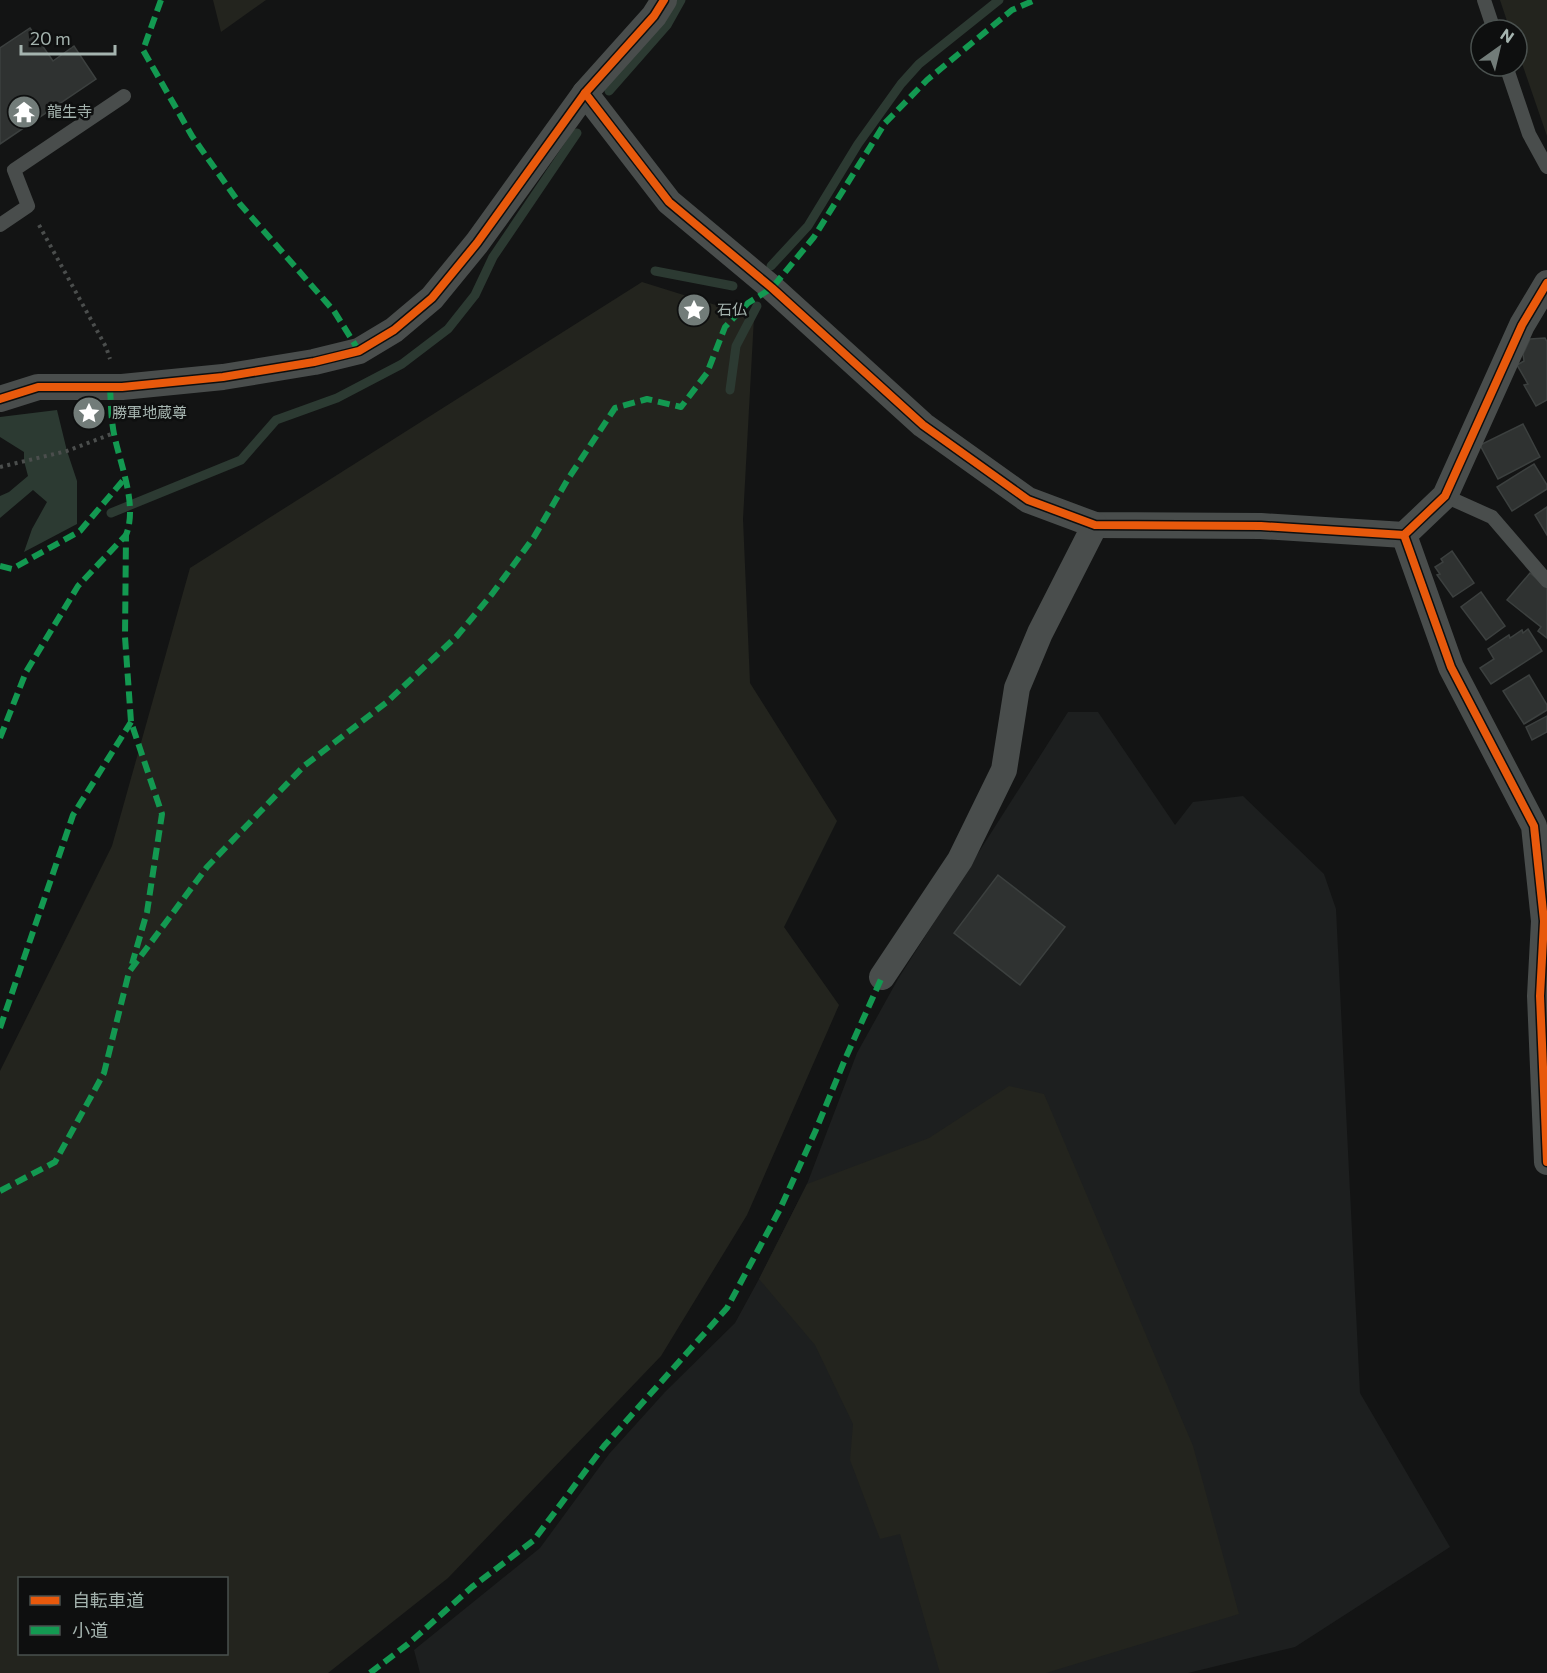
<svg xmlns="http://www.w3.org/2000/svg" width="1547" height="1673" viewBox="0 0 1547 1673" font-family="Commissioner,'Noto Sans JP',sans-serif">
<style>
.built{fill:#1d1f1f}
.green{fill:#23241e;fill-rule:evenodd}
.water{fill:#2c3a32}
.lines{fill:none;stroke-linecap:round;stroke-linejoin:round}
.stream{stroke:#2c3a32;stroke-width:9}
.building{fill:#2f3231;stroke:#3c403f;stroke-width:1.5}
.path{stroke:#4b4e4d;stroke-width:4;stroke-dasharray:3 4.5;stroke-linecap:butt}
.lane{stroke:#494d4c;stroke-width:14}
.street{stroke:#494d4c;stroke-width:26}
.quiet{stroke:#139951;stroke-width:6;stroke-dasharray:12 6;stroke-linecap:butt}
.cycleway-casing{stroke:#0e0f0f;stroke-width:11}
.cycleway{stroke:#e8590c;stroke-width:8}
.labels{text-anchor:middle;stroke-width:5;stroke-linejoin:round;paint-order:stroke}
.poi-label{font-size:15px;fill:#a5b4af;stroke:#0e0f0f;text-anchor:start}
</style>
<rect width="100%" height="100%" fill="#131414"/>
<!-- built -->
<polygon class="built" points="1068,712 1098,712 1175,825 1193,802 1243,796 1324,874 1336,909 1360,1393 1450,1547 1295,1647 1188,1673 420,1673 414,1650 540,1548 609,1454 665,1392 735,1323 759,1279 807,1184 857,1053 898,979"/>
<!-- green -->
<g class="green">
<polygon points="213,0 266,0 221,32"/>
<polygon points="1500,0 1547,0 1547,136 1517,49 1517,30 1510,30"/>
<path d="M 642,282 L 754,317 L 743,519 L 750,683 L 837,821 L 784,927 L 839,1005 L 747,1215 L 661,1356 L 448,1578 L 328,1673 L 0,1673 L 0,1071 L 112,846 L 190,568 ZM 226,1578 L 226,1654 L 20,1654 L 20,1578 Z"/>
<polygon points="1009,1086 1044,1094 1193,1446 1239,1614 1046,1673 940,1673 900,1534 880,1539 850,1460 853,1424 815,1345 759,1279 807,1184 929,1138"/>
</g>
<!-- water -->
<polygon class="water" points="57,410 67,451 77,481 77,524 24,552 32,529 47,502 33,490 0,518 0,496 9,492 28,476 24,461 24,452 0,437 0,417"/>
<g class="lines">
<!-- stream -->
<g class="stream">
<polyline points="609,91 667,25 681,0"/>
<polyline points="771,266 808,226 858,144 901,84 919,64 999,0"/>
<polyline points="655,271 733,286"/>
<polyline points="730,390 736,346 757,306"/>
<polyline points="111,513 241,460 276,420 337,398 402,364 448,329 475,295 493,257 577,133"/>
</g>
</g>
<!-- building -->
<g class="building">
<polygon points="30,28 53,61 74,46 96,79 0,144 0,48"/>
<polygon points="1545,338 1547,342 1547,400 1536,406 1524,385 1528,384 1517,365 1524,361 1523,354 1530,339"/>
<polygon points="1523,424 1540,457 1498,479 1480,445"/>
<polygon points="1534,464 1547,485 1547,489 1512,511 1497,487"/>
<polygon points="1547,507 1547,535 1535,515"/>
<polygon points="1452,551 1474,583 1453,597 1437,575 1440,574 1435,567 1443,562 1441,559"/>
<polygon points="1530,573 1547,587 1547,638 1538,631 1541,627 1507,600"/>
<polygon points="1481,592 1505,626 1486,640 1461,607"/>
<polygon points="1528,629 1542,651 1491,684 1480,668 1494,659 1488,649 1509,635 1510,638 1522,630 1523,633"/>
<polygon points="1529,675 1547,705 1547,710 1524,724 1503,691"/>
<polygon points="1547,716 1547,732 1532,740 1526,727"/>
<polygon points="998,875 1065,927 1020,985 954,933"/>
</g>
<g class="lines">
<!-- path -->
<g class="path">
<polyline points="39,225 106,347 110,359"/>
<polyline points="0,467 67,451 114,433"/>
</g>
<!-- lane -->
<g class="lane">
<polyline points="1484,0 1494,30"/>
<polyline points="1506,66 1529,134 1547,167"/>
<polyline points="0,225 28,206 14,170 124,96"/>
<polyline points="1445,496 1492,517 1547,581"/>
</g>
<!-- street -->
<g class="street">
<polyline points="585,93 669,202 772,288 923,425 1028,500 1095,525 1261,526 1404,535 1445,496 1522,325 1547,283"/>
<polyline points="0,399 38,387 122,387 223,377 314,362 359,351 394,330 432,298 477,243 585,93 654,16 664,0"/>
<polyline points="1404,535 1451,667 1534,826 1544,921 1540,996 1547,1162"/>
<polyline points="882,977 960,860 1004,770 1017,688 1040,633 1095,525"/>
</g>
<!-- quiet -->
<g class="quiet">
<polyline points="161,0 143,50 192,136 240,204 334,311 359,351"/>
<path d="M 110,388 C 111,403 111,419 114,434 C 120,464 138,505 126,535 L 125,637 L 131,722 L 162,814 L 147,912 L 132,964"/>
<polyline points="0,566 12,569 80,531 126,477"/>
<polyline points="0,738 26,672 78,586 126,535"/>
<polyline points="0,1028 73,815 131,722"/>
<polyline points="0,1191 55,1162 104,1073 129,972 207,867 304,766 387,702 457,636 492,594 534,537 568,479 615,408 647,399 681,407 707,373 725,327 748,303 772,288 814,237 885,123 927,80 1012,10 1035,0"/>
<polyline points="370,1673 408,1644 472,1587 534,1540 604,1446 727,1308 780,1209 815,1132 846,1057 882,977"/>
</g>
<!-- cycleway casing -->
<g class="cycleway-casing">
<g id="cycleway">
<polyline points="585,93 669,202 772,288 923,425 1028,500 1095,525 1261,526 1404,535 1445,496 1522,325 1547,283"/>
<polyline points="0,399 38,387 122,387 223,377 314,362 359,351 394,330 432,298 477,243 585,93 654,16 664,0"/>
<polyline points="1404,535 1451,667 1534,826 1544,921 1540,996 1547,1162"/>
</g>
</g>
<!-- cycleway -->
<use href="#cycleway" class="cycleway"/>
</g>
<!-- icons -->
<defs>
<g id="temple-disc" transform="scale(1.725)"><circle r="9.5" fill="#727c79" stroke="#0e0f0f"/><path d="M0-6L5-2H3V0L6.5 2.5H4V6H1.5V3h-3V6H-4V2.5H-6.5L-3 0V-2H-5Z" fill="#fff"/></g>
<g id="sight-disc" transform="scale(1.725)"><circle r="9.5" fill="#727c79" stroke="#0e0f0f"/><path d="M0-6L1.8-2.2L6-1.7L2.9 1.2L3.7 5.4L0 3.3L-3.7 5.4L-2.9 1.2L-6-1.7L-1.8-2.2Z" fill="#fff"/></g>
</defs>
<g fill-rule="evenodd">
<use href="#temple-disc" x="24" y="112"/>
<use href="#sight-disc" x="694" y="310"/>
<use href="#sight-disc" x="89" y="413"/>
</g>
<g class="labels">
<!-- poi labels -->
<g class="poi-label">
<text x="47" y="117">龍生寺</text>
<text x="717" y="315">石仏</text>
<text x="112" y="418">勝軍地蔵尊</text>
</g>
</g>
<!-- legend -->
<rect x="18" y="1577" width="210" height="78" fill="#0e0f0f" stroke="#4a514f" stroke-width="1.5"/>
<rect x="30" y="1596" width="30" height="9" fill="#e8590c" stroke="#4a514f" stroke-width="1.5"/>
<text x="72" y="1607" font-size="18" fill="#a5b4af">自転車道</text>
<rect x="30" y="1626" width="30" height="9" fill="#139951" stroke="#4a514f" stroke-width="1.5"/>
<text x="72" y="1637" font-size="18" fill="#a5b4af">小道</text>
<!-- north arrow -->
<g transform="translate(1499 48) rotate(34)"><circle r="28" fill="#0e0f0f" stroke="#4a514f" stroke-width="1.5"/>
<path d="M0-4.5L10 22L0 15L-10 22Z" fill="#727c79"/>
<text y="-9" font-size="16" font-weight="bold" text-anchor="middle" fill="#a5b4af">N</text>
</g>
<!-- scale -->
<path d="M21 45v9h94v-9" fill="none" stroke="#a5b4af" stroke-width="3"/>
<text x="30" y="45" font-size="18" fill="#a5b4af" stroke="#0e0f0f" stroke-width="4.5" paint-order="stroke">20 m</text>
</svg>
